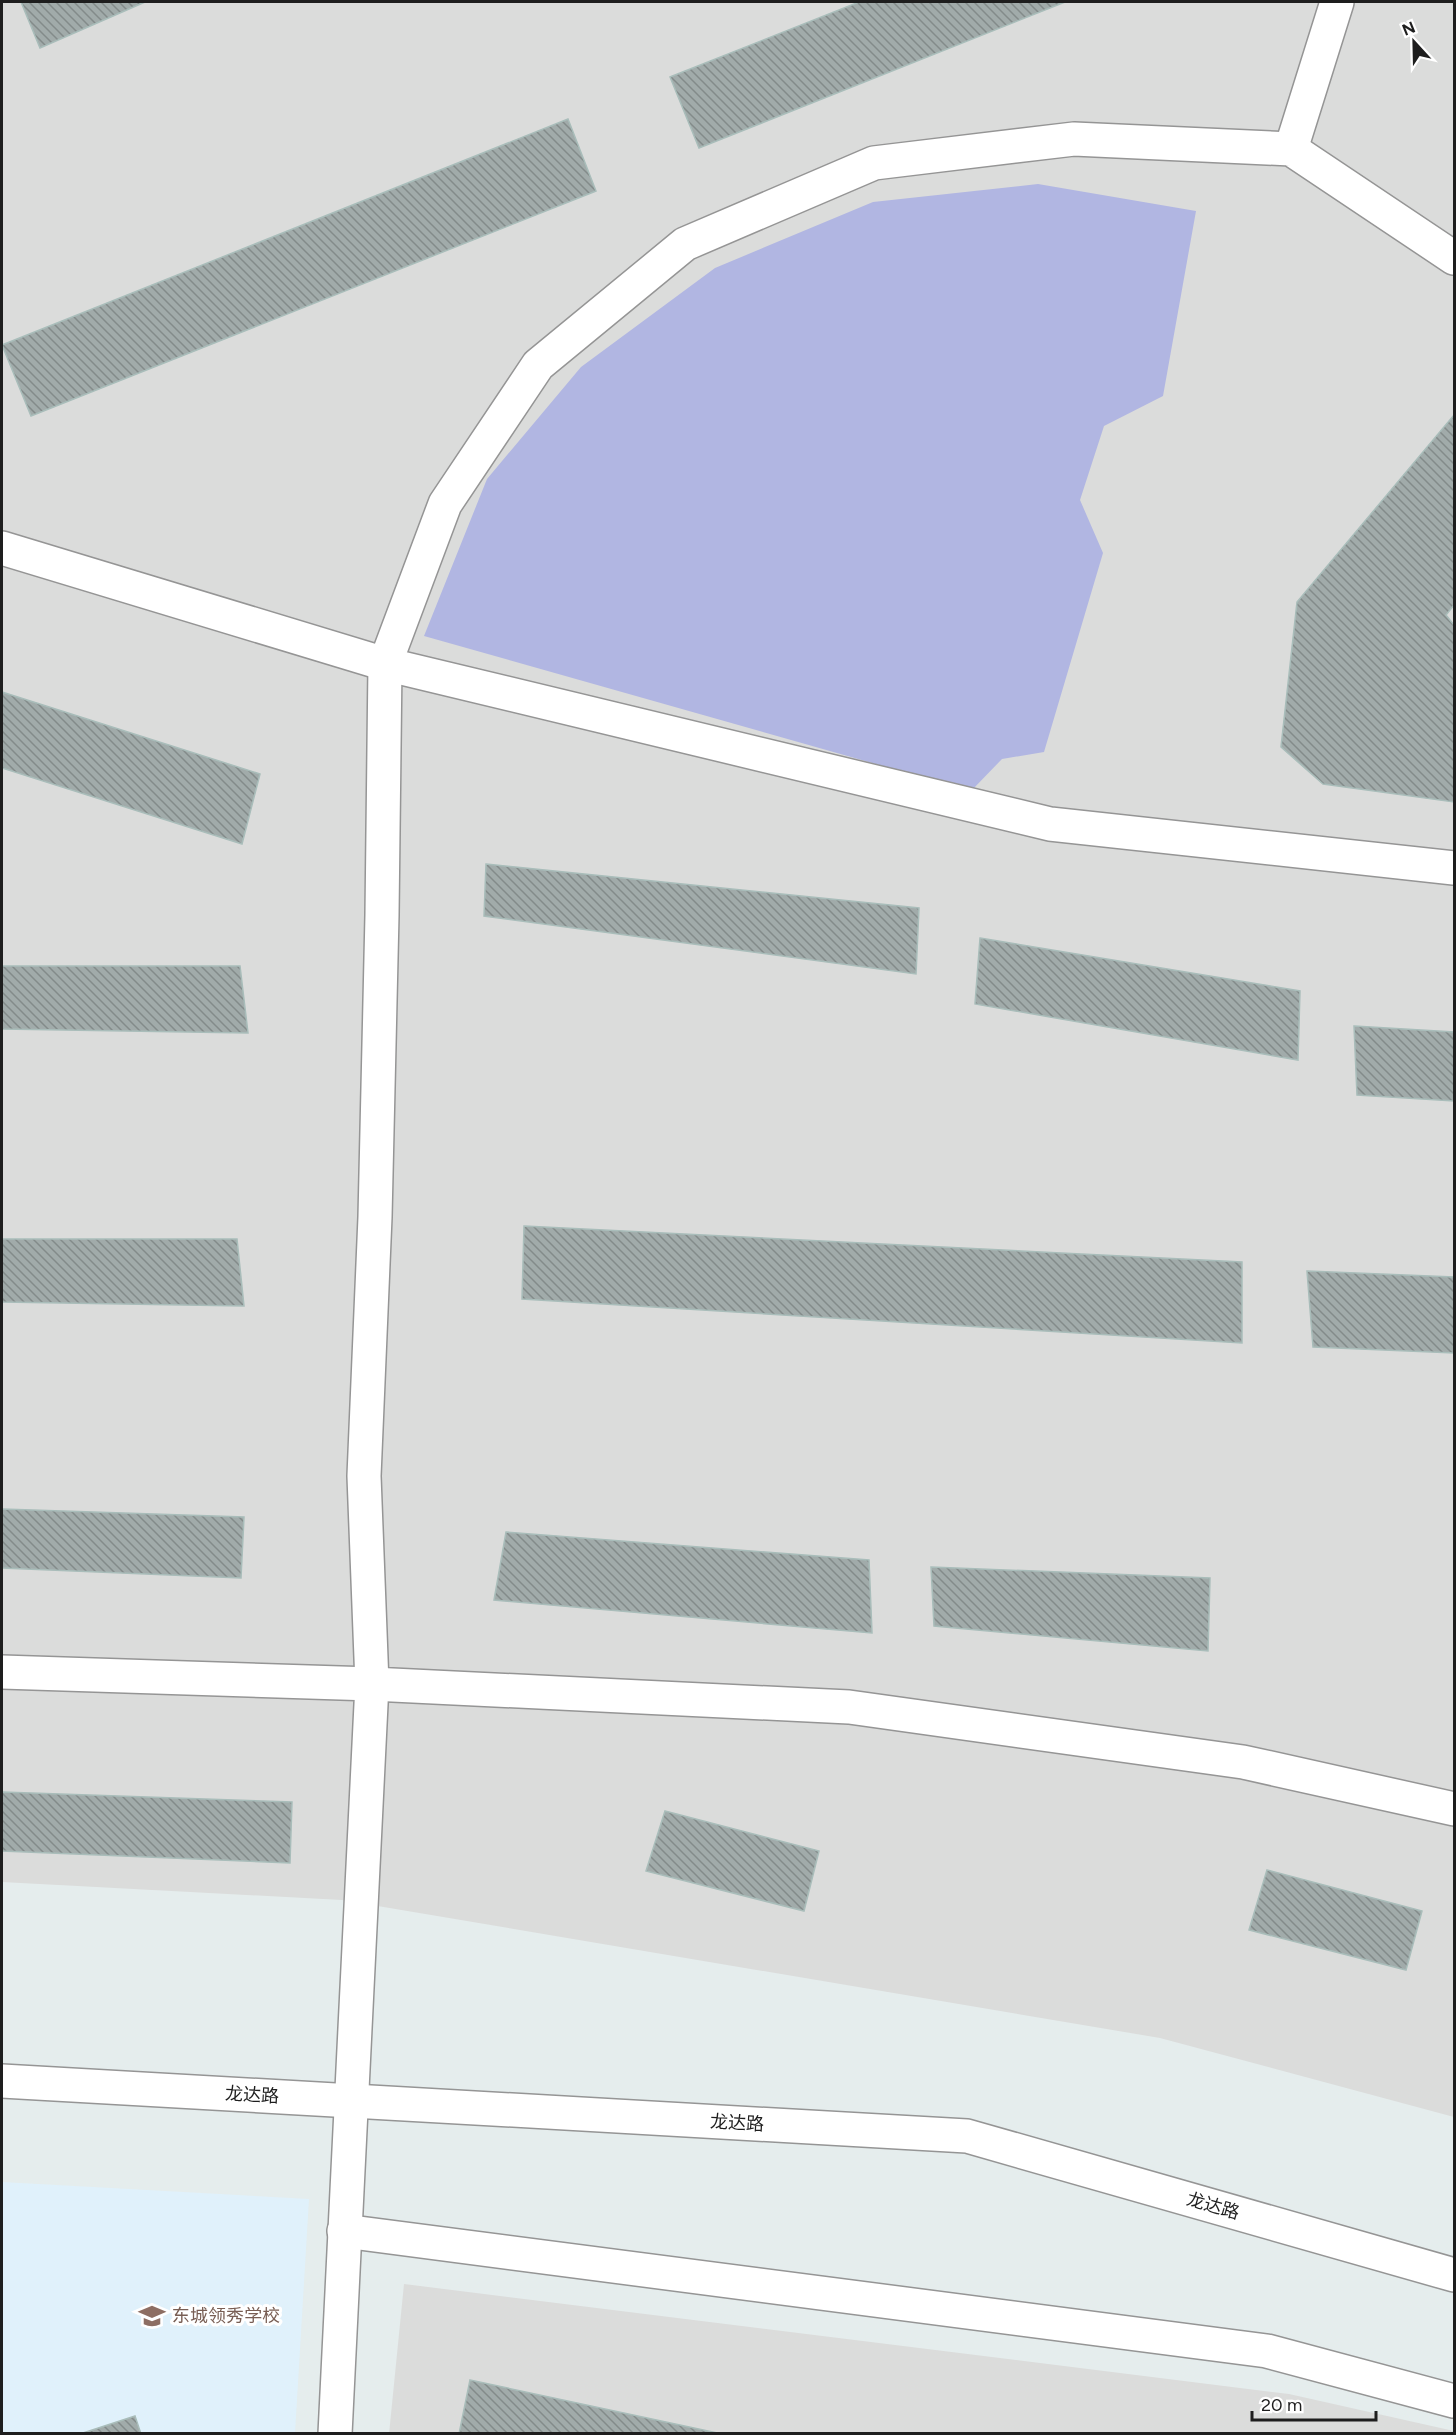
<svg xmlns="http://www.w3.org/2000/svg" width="1456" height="2435" viewBox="0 0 1456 2435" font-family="Figtree,'Noto Sans SC',sans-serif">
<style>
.residential{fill:#dbdcdb}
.education{fill:#e0f1fb}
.garden{fill:#b1b6e2}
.building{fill:url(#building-back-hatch);stroke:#a9bdba;stroke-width:1.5}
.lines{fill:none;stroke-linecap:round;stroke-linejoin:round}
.minor-casing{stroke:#959595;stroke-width:36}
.tertiary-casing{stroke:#959595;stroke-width:36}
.minor{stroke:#fff;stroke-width:33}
.tertiary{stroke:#fff;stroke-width:33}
.labels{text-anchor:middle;stroke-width:6;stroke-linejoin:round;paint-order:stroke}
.street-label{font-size:18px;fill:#1e1e1e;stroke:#fff}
.education-label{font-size:18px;fill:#785e54;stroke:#fff;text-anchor:start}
</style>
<defs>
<pattern id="building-back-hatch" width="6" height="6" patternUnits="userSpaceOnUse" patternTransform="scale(1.5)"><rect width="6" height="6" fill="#a1abaa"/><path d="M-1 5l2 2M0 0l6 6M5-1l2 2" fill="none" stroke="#838b8a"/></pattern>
</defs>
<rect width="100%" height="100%" fill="#e5eded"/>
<!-- residential -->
<g class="residential">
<polygon points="2,2 1454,2 1454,2117 1160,2038 342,1900 2,1882"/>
<polygon points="404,2284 1289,2394 1454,2431 1454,2434 389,2434"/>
</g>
<!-- education -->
<polygon class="education" points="2,2182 309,2199 295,2433 2,2433"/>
<!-- garden -->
<polygon class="garden" points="1038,184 1196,211 1163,396 1104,426 1080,500 1103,553 1044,752 1002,759 971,791 424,636 487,479 581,367 715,268 873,202"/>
<!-- building -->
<g class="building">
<polygon points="21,2 145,2 40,48"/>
<polygon points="859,2 1065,2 699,148 670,77"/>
<polygon points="568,119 596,191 31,416 2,345"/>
<polygon points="1454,415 1454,605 1446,615 1454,625 1454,802 1323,784 1281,747 1297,602"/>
<polygon points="2,692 260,774 242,844 2,768"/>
<polygon points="486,864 919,908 916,974 484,916"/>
<polygon points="980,938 1300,991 1298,1060 975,1004"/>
<polygon points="2,966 240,966 248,1033 2,1029"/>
<polygon points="1354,1026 1454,1032 1454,1101 1357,1095"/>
<polygon points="524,1226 1242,1262 1242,1343 522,1299"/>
<polygon points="2,1239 237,1239 244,1306 2,1302"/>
<polygon points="1307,1271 1454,1277 1454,1353 1313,1347"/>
<polygon points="2,1509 244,1517 241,1578 2,1568"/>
<polygon points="506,1532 869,1560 872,1633 494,1600"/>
<polygon points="931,1567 1210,1578 1208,1651 934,1626"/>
<polygon points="2,1792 292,1802 290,1863 2,1851"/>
<polygon points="665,1811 819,1851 804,1911 646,1871"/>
<polygon points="1267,1870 1422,1911 1406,1970 1249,1930"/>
<polygon points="470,2380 722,2434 459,2434"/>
<polygon points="135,2416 141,2434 80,2434"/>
</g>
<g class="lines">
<!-- minor casing -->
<g class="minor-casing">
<g id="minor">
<polyline points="1291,149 1337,2"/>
<polyline points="1454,258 1291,149 1074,139 874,163 685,244 538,365 445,504 385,664 382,915 375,1217 364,1476 372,1684 849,1707 1243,1762 1454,1809"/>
<polyline points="2,548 385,664 1050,824 1454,868"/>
<polyline points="2,1672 372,1684 335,2434"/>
<polyline points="344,2231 1267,2351 1454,2401"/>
</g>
</g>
<!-- tertiary casing -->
<g class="tertiary-casing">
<polyline id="tertiary" points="2,2081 967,2136 1454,2275"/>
</g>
<!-- minor -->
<use href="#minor" class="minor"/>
<!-- tertiary -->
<use href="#tertiary" class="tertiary"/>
</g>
<!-- icons -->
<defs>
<g id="school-bare" transform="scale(2.07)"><path d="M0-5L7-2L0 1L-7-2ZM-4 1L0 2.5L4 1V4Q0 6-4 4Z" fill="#8d6e63" stroke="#fff" stroke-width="2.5" paint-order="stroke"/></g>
</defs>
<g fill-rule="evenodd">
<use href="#school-bare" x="152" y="2316"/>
</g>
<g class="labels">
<!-- street labels -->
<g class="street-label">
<text transform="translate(252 2095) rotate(3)" y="6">龙达路</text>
<text transform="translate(737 2123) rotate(3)" y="6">龙达路</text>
<text transform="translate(1213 2206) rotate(16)" y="6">龙达路</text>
</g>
<!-- education labels -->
<g class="education-label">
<text x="172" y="2322">东城领秀学校</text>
</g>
</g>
<!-- border -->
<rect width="1456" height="2435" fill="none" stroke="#1e1e1e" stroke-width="6"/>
<!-- north arrow -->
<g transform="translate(1414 42) rotate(338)" stroke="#ffffff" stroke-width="4.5" paint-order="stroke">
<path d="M0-4.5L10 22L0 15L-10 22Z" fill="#1e1e1e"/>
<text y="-9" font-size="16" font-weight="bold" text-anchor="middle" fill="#1e1e1e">N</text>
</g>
<!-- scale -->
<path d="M1252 2411v9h124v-9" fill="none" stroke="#1e1e1e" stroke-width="3"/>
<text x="1261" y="2411" font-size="18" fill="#1e1e1e" stroke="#ffffff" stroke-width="4.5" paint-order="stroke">20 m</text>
</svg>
